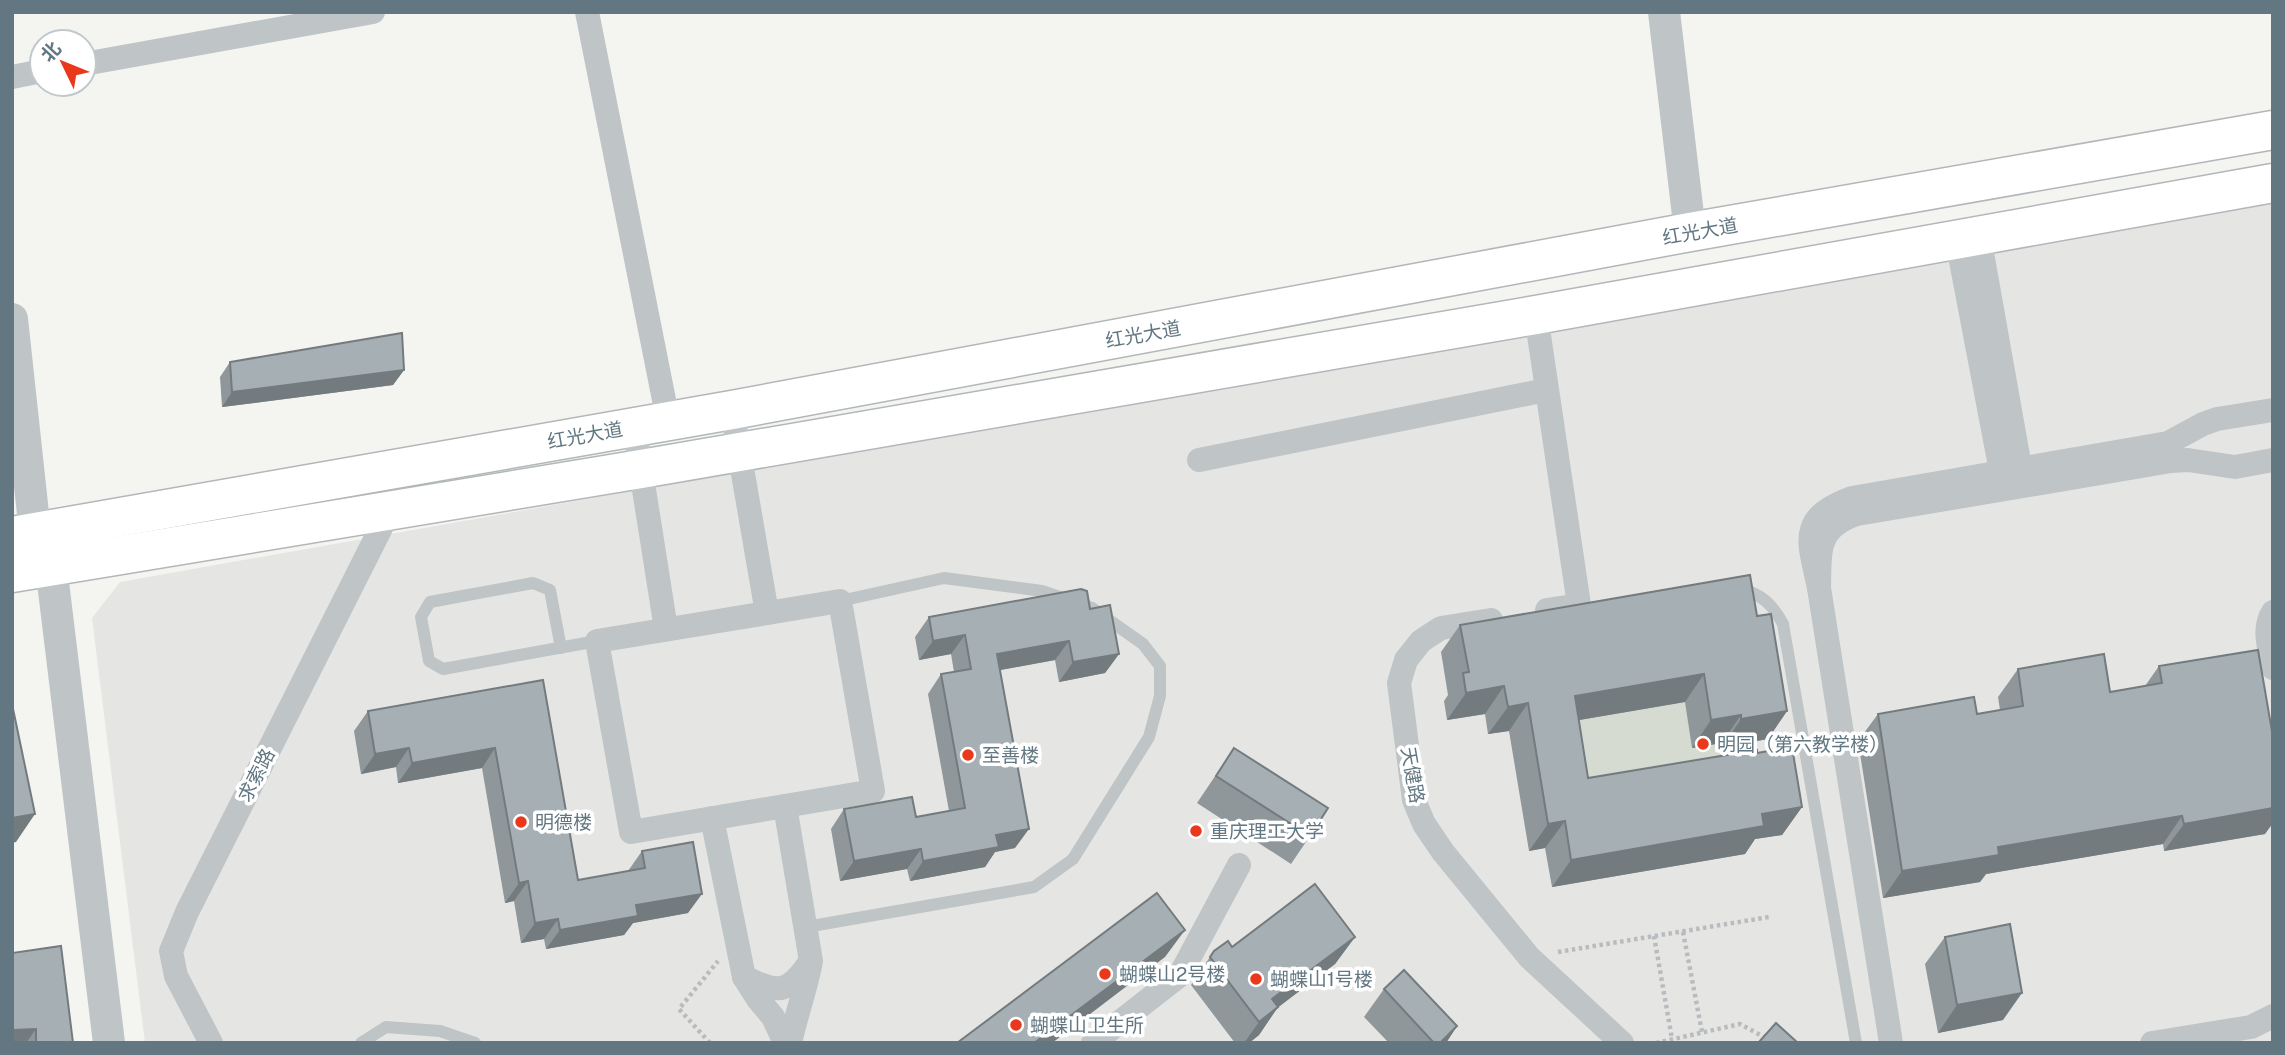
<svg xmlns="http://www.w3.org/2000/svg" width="2285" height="1055" viewBox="0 0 2285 1055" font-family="'Public Sans','Noto Sans SC',sans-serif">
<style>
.built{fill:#e5e6e4}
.green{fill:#d6dbd1}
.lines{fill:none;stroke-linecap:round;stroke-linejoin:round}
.primary-casing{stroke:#b2b7ba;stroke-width:41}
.path{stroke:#b9bcbe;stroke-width:4.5;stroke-dasharray:3.5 3.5;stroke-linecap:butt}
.service{stroke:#bfc4c6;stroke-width:12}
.minor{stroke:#bfc4c6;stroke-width:24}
.tertiary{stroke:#bfc4c6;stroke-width:32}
.primary{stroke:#fff;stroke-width:38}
.wall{fill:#8f979b}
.shaded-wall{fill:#747b7e}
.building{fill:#a6b0b4;stroke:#747b7e;stroke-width:2}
.poi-dot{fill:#e9381b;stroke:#fff;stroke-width:2.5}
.labels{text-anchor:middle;stroke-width:7;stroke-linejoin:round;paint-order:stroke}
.street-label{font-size:19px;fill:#627782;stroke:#fff}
.poi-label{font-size:19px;fill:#627782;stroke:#fff;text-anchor:start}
</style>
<rect width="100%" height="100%" fill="#f4f4f0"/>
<!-- built -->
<polygon class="built" points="2273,202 2273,1043 145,1043 92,618 120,582 1498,337"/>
<!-- green -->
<polygon class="green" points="1712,697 1692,748 1722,743 1727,779 1569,806 1556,724"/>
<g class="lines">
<!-- primary casing -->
<g class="primary-casing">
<g id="primary">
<polyline points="12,536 732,410 1690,232 2273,130"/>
<polyline points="12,573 641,469 1536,315 2273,183"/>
</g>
</g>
<!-- path -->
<g class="path">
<polyline points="1683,932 1702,1032"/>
<polyline points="1654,936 1672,1039"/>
<polyline points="1558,952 1769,917"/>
<polyline points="710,1043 679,1009 718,961"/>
<polyline points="1656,1043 1740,1024 1775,1043"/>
</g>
<!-- service -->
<g class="service">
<path d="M 1739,589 C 1761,593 1773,605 1783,624 L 1856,1043"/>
<polyline points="561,648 550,590 533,583 430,602 421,617 429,661 443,669 597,641"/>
<polyline points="806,927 1034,887 1073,859 1149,737 1160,696 1160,666 1143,644 1092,608 1042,591 944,578 840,601"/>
<polyline points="361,1043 386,1027 440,1031 475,1043"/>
</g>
<!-- minor -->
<g class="minor">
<polyline points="587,12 668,420"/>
<polyline points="84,64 373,12"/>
<polyline points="12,77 42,71"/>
<polyline points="1979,236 2023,484"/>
<polyline points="1957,240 2004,487"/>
<polyline points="1536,315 1579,605 1547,610"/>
<polyline points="732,410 767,613"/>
<path d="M 2273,410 L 2217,419 L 2203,424 L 2168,443 L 1852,498 C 1797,518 1809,541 1819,588 C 1820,550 1816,528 1857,514 L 2171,461 L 2188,460 L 2235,467 L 2273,460"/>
<polyline points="634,426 666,629"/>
<polyline points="1199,460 1546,390"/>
<polyline points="1819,588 1891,1043"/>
<polygon points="840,601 873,791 631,832 597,641"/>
<path d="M 2273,612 C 2262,629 2270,650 2273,668"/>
<polyline points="1491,620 1441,628 1421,641 1406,660 1399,683 1414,800 1424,824 1443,852 1529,957 1622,1043"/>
<path d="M 785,806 L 811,961 C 806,989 796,1015 790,1043"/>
<polyline points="712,818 744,977 758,999 773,1017 785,1043"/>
<path d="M 744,977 C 778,994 788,994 810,962"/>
<polyline points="211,1043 176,976 171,951 187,912 390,510"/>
<polyline points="1093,1043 1180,975 1239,865"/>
<polyline points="2152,1043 2251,1027 2273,1016"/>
</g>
<!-- tertiary -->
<g class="tertiary">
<polyline points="1664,12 1690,232"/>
<polyline points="12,319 35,532"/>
<polyline points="51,566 109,1043"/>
</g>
<!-- primary -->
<use href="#primary" class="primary"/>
</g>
<!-- wall -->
<g class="wall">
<polygon points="230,362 404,370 393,385 222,407 220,377"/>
<polygon points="1090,609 1119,654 1105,673 1059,682 1055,660 1000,670 1015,848 995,852 985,867 910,881 907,869 840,881 831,829 844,809 916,817 949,811 928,694 941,674 954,672 951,654 919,660 915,637 929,617"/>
<polygon points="1757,616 1787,711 1768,739 1722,747 1722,743 1692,748 1685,702 1579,720 1588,778 1757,753 1802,807 1782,835 1755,839 1745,854 1552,887 1545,848 1529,851 1509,731 1488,734 1485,714 1447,720 1444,701 1448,695 1441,652 1460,625"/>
<polygon points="2159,666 2265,834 2164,851 2163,844 1986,874 1980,882 1883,898 1858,741 1878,714 1977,714 2000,710 1998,697 2018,669 2110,692 2145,686"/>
<polygon points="543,680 578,880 628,871 642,851 688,913 633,923 624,935 546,949 544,939 521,943 514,901 505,903 482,768 398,783 396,767 361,774 354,731 368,711"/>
<polygon points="1234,748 1310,836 1291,864 1197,803"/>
<polygon points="1355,937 1335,964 1278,1007 1259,1035 1249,1043 1235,1043 1191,985 1214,951 1232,947"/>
<polygon points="1945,937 2003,1020 1938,1033 1925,964"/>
<polygon points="12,953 73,1043 12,1043"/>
<polygon points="1384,989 1457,1026 1446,1043 1389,1043 1364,1017"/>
</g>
<!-- shaded-wall -->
<g class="shaded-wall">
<polygon points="404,370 393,385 222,407 232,392"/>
<polygon points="965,635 951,654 919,660 933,641"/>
<polygon points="1069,641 1055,660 984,673 997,654"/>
<polygon points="1119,654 1105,673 1059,682 1073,662"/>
<polygon points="1704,674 1685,702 1556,724 1575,696"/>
<polygon points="1504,686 1485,714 1447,720 1466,693"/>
<polygon points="1528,703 1509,731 1488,734 1508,707"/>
<polygon points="1787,711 1768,739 1722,747 1741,719"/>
<polygon points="1741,715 1722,743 1692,748 1711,720"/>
<polygon points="409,748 396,767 361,774 375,754"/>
<polygon points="495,748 482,768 398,783 412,763"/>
<polygon points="1802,807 1782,835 1755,839 1745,854 1552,887 1571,860 1762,814"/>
<polygon points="2273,808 2273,823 2265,834 2164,851 2184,824"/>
<polygon points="35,814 16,842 12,843 12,818"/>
<polygon points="2182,816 2163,844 1986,874 1980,882 1883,898 1902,871 1998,847"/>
<polygon points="1565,821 1545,848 1529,851 1548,824"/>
<polygon points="1029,829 1015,848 995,852 985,867 910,881 923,861 996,835"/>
<polygon points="921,849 907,869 840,881 854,861"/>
<polygon points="528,881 514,901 505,903 519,883"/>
<polygon points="702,894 688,913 633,923 624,935 546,949 560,930 636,905"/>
<polygon points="558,919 544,939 521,943 535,923"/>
<polygon points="1185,930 1165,957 1052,1043 1034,1043"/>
<polygon points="1355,937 1335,964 1259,1022 1272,999"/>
<polygon points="2022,993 2003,1020 1938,1033 1957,1005"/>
<polygon points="1278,1007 1259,1035 1249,1043 1244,1043 1259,1022"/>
<polygon points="1457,1026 1446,1043 1440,1043"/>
<polygon points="36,1029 26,1043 12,1043 12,1030"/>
</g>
<!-- building -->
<g class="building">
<polygon points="402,333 404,370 232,392 230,362"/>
<polygon points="1750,575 1757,616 1771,614 1787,711 1741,719 1741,715 1711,720 1704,674 1575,696 1588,778 1757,750 1757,753 1792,747 1802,807 1762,814 1764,826 1571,860 1565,821 1548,824 1528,703 1508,707 1504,686 1466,693 1463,673 1469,672 1460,625"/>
<polygon points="1081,589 1087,591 1090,609 1110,605 1119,654 1073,662 1069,641 997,654 1029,829 996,835 999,847 923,861 921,849 854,861 844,809 912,797 916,817 965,808 941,674 971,669 965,635 933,641 929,617"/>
<polygon points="2258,650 2273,737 2273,808 2184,824 2182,816 1998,847 1999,855 1902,871 1878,714 1974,697 1977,714 2023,706 2018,669 2104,654 2110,692 2162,683 2159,666"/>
<polygon points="543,680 578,880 645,868 642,851 693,842 702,894 636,905 638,916 560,930 558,919 535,923 528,881 519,883 495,748 412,763 409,748 375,754 368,711"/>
<polygon points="12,704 35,814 12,818"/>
<polygon points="1234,748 1328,808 1310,836 1216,776"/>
<polygon points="1315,884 1355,937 1272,999 1278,1007 1259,1022 1210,957 1214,951 1228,941 1232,947"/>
<polygon points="1157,893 1185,930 1034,1043 957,1043"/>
<polygon points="2010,924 2022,993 1957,1005 1945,937"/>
<polygon points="61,946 73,1043 36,1043 36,1029 12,1030 12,953"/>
<polygon points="1404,970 1457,1026 1440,1043 1434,1043 1384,989"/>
<polygon points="1776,1023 1798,1043 1758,1043"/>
</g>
<!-- markers -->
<g class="poi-dot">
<circle cx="1703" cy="744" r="7"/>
<circle cx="968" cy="755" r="7"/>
<circle cx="521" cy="822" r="7"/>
<circle cx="1196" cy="831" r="7"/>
<circle cx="1105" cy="974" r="7"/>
<circle cx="1256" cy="979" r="7"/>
<circle cx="1016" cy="1025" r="7"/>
</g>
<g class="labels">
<!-- street labels -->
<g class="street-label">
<text transform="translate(1700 231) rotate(-10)" y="7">红光大道</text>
<text transform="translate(1143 334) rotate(-10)" y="7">红光大道</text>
<text transform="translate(585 435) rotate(-10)" y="7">红光大道</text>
<text transform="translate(256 775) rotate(-63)" y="7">求索路</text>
<text transform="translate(1413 775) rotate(80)" y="7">天健路</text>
</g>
<!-- poi labels -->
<g class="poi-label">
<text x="1717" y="751">明园（第六教学楼）</text>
<text x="982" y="762">至善楼</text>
<text x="535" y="829">明德楼</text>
<text x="1210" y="838">重庆理工大学</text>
<text x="1119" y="981">蝴蝶山2号楼</text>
<text x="1270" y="986">蝴蝶山1号楼</text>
<text x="1030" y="1032">蝴蝶山卫生所</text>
</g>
</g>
<!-- border -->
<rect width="2285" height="1055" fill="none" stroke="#627782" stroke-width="28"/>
<!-- north arrow -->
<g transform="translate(63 63) rotate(313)"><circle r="33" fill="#ffffff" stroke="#c0c9cd" stroke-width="2"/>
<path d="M0-5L12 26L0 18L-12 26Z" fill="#e9381b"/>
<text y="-10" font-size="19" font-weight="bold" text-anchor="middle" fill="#627782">北</text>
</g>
</svg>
